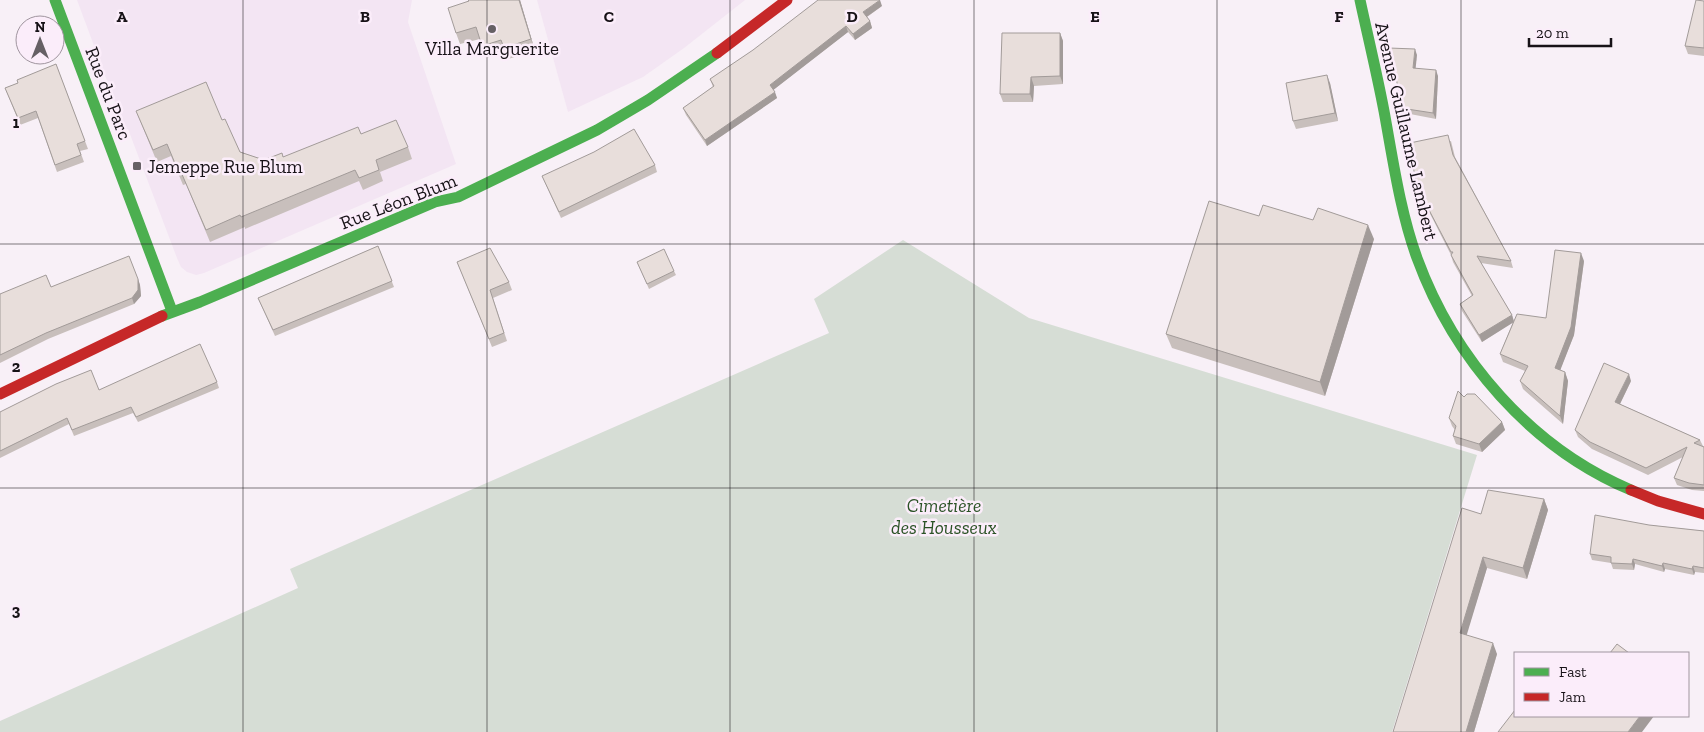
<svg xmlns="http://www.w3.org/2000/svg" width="1704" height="732" viewBox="0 0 1704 732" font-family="'Zilla Slab',serif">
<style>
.built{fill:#f3e5f3}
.green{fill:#d6ddd5}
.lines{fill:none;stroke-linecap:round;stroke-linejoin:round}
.fast{stroke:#4caf50;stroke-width:11}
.jam{stroke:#c62828;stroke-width:11}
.wall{fill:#c8bfbc}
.shaded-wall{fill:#a29b99}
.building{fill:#e8dedb;stroke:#a29b99}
.grid{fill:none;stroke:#171217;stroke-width:1;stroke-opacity:0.55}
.poi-dot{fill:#666065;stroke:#fbedfa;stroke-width:2}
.labels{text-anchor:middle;stroke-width:5;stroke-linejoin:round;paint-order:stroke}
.poi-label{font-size:19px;fill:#171217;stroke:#fbedfa}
.street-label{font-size:19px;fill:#171217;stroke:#fbedfa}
.park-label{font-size:19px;font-style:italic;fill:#2a5225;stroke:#fbedfa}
.grid-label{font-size:16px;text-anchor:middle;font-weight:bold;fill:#171217;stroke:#fbedfa;stroke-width:5;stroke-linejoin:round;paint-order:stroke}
</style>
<rect width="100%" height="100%" fill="#f8f0f7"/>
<!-- built -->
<g class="built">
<polygon points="77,0 412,0 408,22 456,164 204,273 196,275 187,272 181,267 177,258 128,129 125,129"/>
<polygon points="537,0 745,0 684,48 643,77 568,112"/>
</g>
<!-- green -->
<polygon class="green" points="903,240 1029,318 1477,455 1392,732 0,732 0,721 298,588 290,569 829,333 814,299"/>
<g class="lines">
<!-- fast -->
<g class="fast">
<polyline points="55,0 172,311"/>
<path d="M 1360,0 C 1368,37 1377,74 1384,111 C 1393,160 1400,211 1417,258 C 1454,359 1531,448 1631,490"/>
<polyline points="162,316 200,302 435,202 458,197 597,130 648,100 717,53"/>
</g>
<!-- jam -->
<g class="jam">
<polyline points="717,53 787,0"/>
<polyline points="0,394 162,316"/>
<polyline points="1631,490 1658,501 1704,514"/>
</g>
</g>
<!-- wall -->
<g class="wall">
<polygon points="468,0 520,0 535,51 508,59 505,52 486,58 480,39 460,44 456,33 469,1"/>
<polygon points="1704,1 1704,56 1688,54 1685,46"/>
<polygon points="882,6 867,17 870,21 872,28 855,40 848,32 773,90 777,98 707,146 686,115 683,108 713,87 710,79"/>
<polygon points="1060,33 1063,41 1063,84 1034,86 1033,102 1003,102 1000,94"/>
<polygon points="1417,55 1415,68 1438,76 1436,119 1410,114 1409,119 1407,119 1404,113"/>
<polygon points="56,64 88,149 80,151 84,162 57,172 38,118 20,125 5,88 18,83"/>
<polygon points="1330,83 1338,121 1296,129 1293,121"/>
<polygon points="136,111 222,120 240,152 264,160 283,157 361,134 408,147 412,159 380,172 383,181 363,190 359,181 245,229 245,227 210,242 186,184 183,185 171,156 157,162"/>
<polygon points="1451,141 1455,157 1511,261 1513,268 1481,263 1512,315 1514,321 1546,318 1584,261 1574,335 1560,370 1565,372 1568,381 1563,424 1523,389 1520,381 1525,371 1503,362 1500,354 1513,322 1482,342 1462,311 1460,304 1472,296 1453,262 1451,255 1421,196 1418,189 1412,159 1408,158 1406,152"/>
<polygon points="655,165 657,172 561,218 542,176"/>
<polygon points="1259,216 1374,239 1325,396 1172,348 1166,334"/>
<polygon points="378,246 394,287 275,336 258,298"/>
<polygon points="457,262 509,282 512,290 493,298 507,341 492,347"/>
<polygon points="637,262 674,271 676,275 649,289"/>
<polygon points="138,279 140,285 141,296 134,304 48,339 0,363 0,294 51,287"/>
<polygon points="1631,381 1620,404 1700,440 1703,446 1704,447 1704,491 1692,490 1677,485 1674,478 1683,457 1648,475 1592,449 1578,437 1575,430"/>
<polygon points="217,382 219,388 138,422 133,413 74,436 69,424 0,458 0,412 99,390"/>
<polygon points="1464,397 1502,422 1505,430 1482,452 1456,444 1453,436 1455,430 1452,426 1449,418"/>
<polygon points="1544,499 1548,510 1527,579 1487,568 1466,635 1497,654 1474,732 1393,732 1481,514"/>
<polygon points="1649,525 1704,531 1704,573 1695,572 1694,575 1665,569 1664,572 1635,564 1634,570 1613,569 1611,563 1592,560 1590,554"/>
</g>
<!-- shaded-wall -->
<g class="shaded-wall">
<polygon points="519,0 520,0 535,51 531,39"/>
<polygon points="880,0 882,6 865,18 863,12"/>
<polygon points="870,21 872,28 855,40 853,34"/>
<polygon points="846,26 848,32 772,91 770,85"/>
<polygon points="1060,33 1063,41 1063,84 1060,76"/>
<polygon points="1415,49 1417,55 1415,74 1413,68"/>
<polygon points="1436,70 1438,76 1436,119 1433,113"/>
<polygon points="1327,75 1330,83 1338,121 1335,113"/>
<polygon points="1031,77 1034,86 1033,102 1030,94"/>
<polygon points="775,92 777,98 707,146 705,140"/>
<polygon points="1407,109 1410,114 1409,119 1407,113"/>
<polygon points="1368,225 1374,239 1325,396 1320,382"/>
<polygon points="1581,253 1584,261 1574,335 1558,376 1555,368"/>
<polygon points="138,279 140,285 141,296 134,304 132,298"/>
<polygon points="1512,315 1514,322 1482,342 1479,335"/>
<polygon points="1565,372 1568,381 1563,424 1560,416"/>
<polygon points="1629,374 1631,381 1618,408 1615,402"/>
<polygon points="1502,422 1505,430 1482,452 1479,444"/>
<polygon points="1544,499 1548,510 1527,579 1523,568"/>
<polygon points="1483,557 1487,568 1464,644 1460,633"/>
<polygon points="1633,559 1635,564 1634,570 1632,564"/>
<polygon points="1663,563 1665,569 1664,572 1662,566"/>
<polygon points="1693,566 1695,572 1694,575 1692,569"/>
<polygon points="1493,643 1497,654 1474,732 1466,732"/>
<polygon points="1640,716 1654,716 1642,732 1628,732"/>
</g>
<!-- building -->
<g class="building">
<polygon points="468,0 519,0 531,39 504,48 501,40 482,46 476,27 456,33 448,8 469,1"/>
<polygon points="818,0 880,0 863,12 870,21 853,34 846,26 770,85 775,92 705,140 683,108 714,86 710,79 753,50"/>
<polygon points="1696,0 1704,1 1704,48 1685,46"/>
<polygon points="1002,33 1060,33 1060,76 1031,77 1030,94 1000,94"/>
<polygon points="1389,48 1415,49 1413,68 1436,70 1433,113 1407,109 1407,113 1404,113"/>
<polygon points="56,64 85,141 77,144 81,155 55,165 36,111 18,118 5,88 18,83 17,80"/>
<polygon points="1327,75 1335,113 1293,121 1286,83"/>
<polygon points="206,82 222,120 225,119 240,152 264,160 282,153 283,157 358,127 361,134 396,120 408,147 376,160 379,170 359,178 355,170 241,217 240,215 206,230 181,172 179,173 167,144 153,150 136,111"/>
<polygon points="634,129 655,165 559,212 542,176 594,152"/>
<polygon points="1448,135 1453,155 1511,261 1477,256 1512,315 1479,335 1460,304 1473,295 1451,255 1453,252 1451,252 1418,189 1410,153 1406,152 1405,144"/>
<polygon points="1209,201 1259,216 1263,205 1313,220 1318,208 1368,225 1320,382 1166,334"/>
<polygon points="378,246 392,281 273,330 258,298"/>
<polygon points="490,248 509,282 490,290 504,333 489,339 457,262"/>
<polygon points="664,249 674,271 647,284 637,262"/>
<polygon points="1555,250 1581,253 1571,327 1555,368 1565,372 1560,416 1520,381 1528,366 1500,354 1517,314 1546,318"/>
<polygon points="129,256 138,279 138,290 132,298 46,333 0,355 0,294 46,275 51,287"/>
<polygon points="200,344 217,382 136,417 131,407 72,430 67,418 0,451 0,412 56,384 91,370 99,390"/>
<polygon points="1604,363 1629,374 1615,402 1700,440 1694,443 1704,447 1704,485 1689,483 1674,478 1687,447 1646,468 1590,442 1575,430"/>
<polygon points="1458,391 1464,397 1467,394 1475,394 1502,422 1479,444 1453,436 1456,426 1449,418"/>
<polygon points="1488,490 1544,499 1523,568 1483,557 1460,633 1493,643 1466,732 1393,732 1462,508 1481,514"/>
<polygon points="1595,515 1649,525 1704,531 1704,568 1693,566 1692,569 1663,563 1662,566 1633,559 1632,564 1611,563 1611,557 1590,554"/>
<polygon points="1617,644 1629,653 1610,653"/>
<polygon points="1515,710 1515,716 1640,716 1628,732 1498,732"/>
</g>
<!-- grid -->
<path class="grid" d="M 243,0 L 243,732M 487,0 L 487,732M 730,0 L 730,732M 974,0 L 974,732M 1217,0 L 1217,732M 1461,0 L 1461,732M 0,244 L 1704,244M 0,488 L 1704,488"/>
<!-- markers -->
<g class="poi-dot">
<circle cx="492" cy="29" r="5"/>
<rect x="132" y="161" width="10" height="10" rx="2.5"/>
</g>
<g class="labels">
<!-- poi labels -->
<g class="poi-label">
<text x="492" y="55">Villa Marguerite</text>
<text x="147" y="173" text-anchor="start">Jemeppe Rue Blum</text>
</g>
<!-- street labels -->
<g class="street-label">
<text transform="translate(109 93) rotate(69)" y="7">Rue du Parc</text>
<text transform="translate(1407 131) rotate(77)" y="7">Avenue Guillaume Lambert</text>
<text transform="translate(398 201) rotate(-21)" y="7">Rue Léon Blum</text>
</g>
<!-- park labels -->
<g class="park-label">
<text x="944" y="512">Cimetière<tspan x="944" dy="22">des Housseux</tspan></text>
</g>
</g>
<g class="grid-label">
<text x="122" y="22">A</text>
<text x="365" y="22">B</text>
<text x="609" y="22">C</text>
<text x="852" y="22">D</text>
<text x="1095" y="22">E</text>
<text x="1339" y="22">F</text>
<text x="16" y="128">1</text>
<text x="16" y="372">2</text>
<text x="16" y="616">3</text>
</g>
<!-- legend -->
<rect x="1514" y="652" width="175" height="65" fill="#fbedfa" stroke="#a0959f"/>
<rect x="1524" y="668" width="25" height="8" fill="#4caf50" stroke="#a0959f"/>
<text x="1559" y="677" font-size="15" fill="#171217">Fast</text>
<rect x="1524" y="693" width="25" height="8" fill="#c62828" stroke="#a0959f"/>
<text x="1559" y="702" font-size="15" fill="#171217">Jam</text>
<!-- north arrow -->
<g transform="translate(40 40)"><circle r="24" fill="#fbedfa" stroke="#a0959f"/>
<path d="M0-4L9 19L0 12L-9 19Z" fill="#666065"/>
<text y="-8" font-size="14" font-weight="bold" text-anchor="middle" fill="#171217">N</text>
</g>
<!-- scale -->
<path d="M1529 38v8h82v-8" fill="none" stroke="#171217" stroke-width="2.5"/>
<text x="1536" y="38" font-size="15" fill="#171217" stroke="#fbedfa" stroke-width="4" paint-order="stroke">20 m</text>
</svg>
